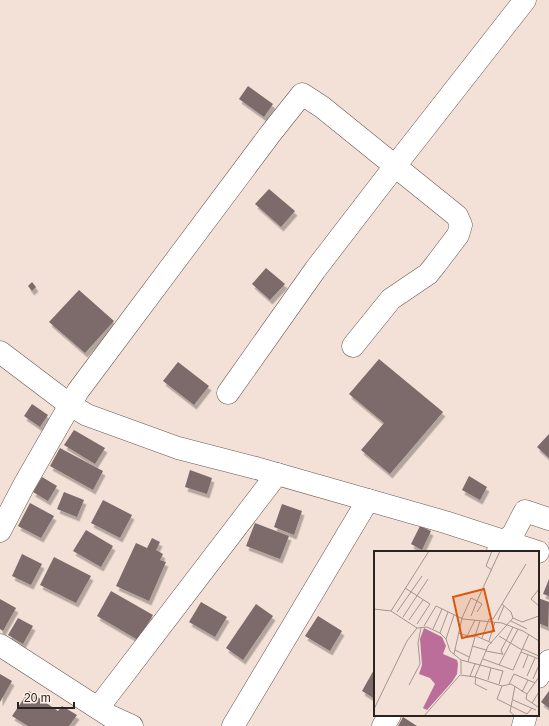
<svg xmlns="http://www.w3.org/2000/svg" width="549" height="726" viewBox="0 0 549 726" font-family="Helvetica,sans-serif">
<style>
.building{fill:#7d6a6a;filter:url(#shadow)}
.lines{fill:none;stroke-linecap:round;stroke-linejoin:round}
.minor-casing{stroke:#685951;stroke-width:23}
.minor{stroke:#fff;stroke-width:22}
.inset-road{fill:none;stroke:#a3958e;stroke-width:1}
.view{fill:#de560d;fill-opacity:0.15;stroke:#de560d;stroke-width:2}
.inset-edge{fill:none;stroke:#2a2320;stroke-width:2}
</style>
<defs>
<filter id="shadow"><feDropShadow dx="2.5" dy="4.5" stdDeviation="0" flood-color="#0004"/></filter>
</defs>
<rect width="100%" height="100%" fill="#f3e1d8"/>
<!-- building -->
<g class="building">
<polygon points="248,86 273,104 264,117 239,99"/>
<polygon points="269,189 295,211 281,227 255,204"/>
<polygon points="266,268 285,284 270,300 252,284"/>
<polygon points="32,282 36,287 32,291 28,286"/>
<polygon points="79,290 114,321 85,353 49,322"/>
<polygon points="379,359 443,412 390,474 361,450 384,423 349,394"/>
<polygon points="178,362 209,386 194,405 163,381"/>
<polygon points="32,404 48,415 40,427 24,416"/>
<polygon points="74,430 105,448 95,464 64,445"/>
<polygon points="549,434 549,458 537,447"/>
<polygon points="60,448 103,471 93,490 50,466"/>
<polygon points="190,470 212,478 207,494 185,487"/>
<polygon points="469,476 487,487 480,500 462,490"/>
<polygon points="42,477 57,486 48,501 33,492"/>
<polygon points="64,492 84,500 77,517 57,509"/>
<polygon points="103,500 132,515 120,538 91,523"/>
<polygon points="30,503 54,516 41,538 18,526"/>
<polygon points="282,504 302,511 294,535 274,527"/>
<polygon points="255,523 289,536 280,559 246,546"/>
<polygon points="420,526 431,531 422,550 411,544"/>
<polygon points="86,530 113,546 101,567 73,551"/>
<polygon points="152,538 160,542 156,550 163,554 160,560 166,562 149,601 116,586 136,543 147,548"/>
<polygon points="22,554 42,564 31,585 12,576"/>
<polygon points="54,557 91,576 76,603 40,585"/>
<polygon points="549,579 549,596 543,594"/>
<polygon points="111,591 153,615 138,640 97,616"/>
<polygon points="538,598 549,602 548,627 538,623"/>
<polygon points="0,599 16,608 3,631 0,629"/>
<polygon points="201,602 227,617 215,637 189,622"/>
<polygon points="256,604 273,616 243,660 226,648"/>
<polygon points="318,616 342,631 330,651 305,636"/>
<polygon points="18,618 33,626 23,644 8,635"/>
<polygon points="375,668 375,699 362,691"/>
<polygon points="0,674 12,681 0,702"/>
<polygon points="29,691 58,711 62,706 77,715 69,726 28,726 12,716"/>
<polygon points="549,691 549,708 541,702"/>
<polygon points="403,717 417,726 398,726"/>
</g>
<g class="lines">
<!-- minor casing -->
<g class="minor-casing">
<g id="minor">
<polyline points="353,346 391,299 428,274 436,264 458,235 461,225 457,216 395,166 525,0"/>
<polyline points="0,352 70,405 87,415 178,448 256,468 445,522 538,552"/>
<polyline points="0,531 24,485 78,391 271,133 302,94 322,107 395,166 315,270 228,393"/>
<polyline points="498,551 505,541 513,534 525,511 549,519"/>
<polyline points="0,645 110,716 132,726"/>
<polyline points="538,677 549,661"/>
<polyline points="98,708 277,474"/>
<polyline points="233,726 368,500"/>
<polyline points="383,726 390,715"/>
<polyline points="523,726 526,715"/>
</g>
</g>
<!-- minor -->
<use href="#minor" class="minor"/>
</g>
<!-- overview -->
<g transform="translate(374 551)">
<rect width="165" height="165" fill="#f3e1d8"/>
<path d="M 50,77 L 68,86 L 72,95 L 69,103 L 83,109 L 84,113 L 83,123 L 78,131 L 53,159 L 49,157 L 61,133 L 56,127 L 45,123 L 48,114 L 46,88 Z" fill="#bc6e9a"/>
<path class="inset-road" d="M 118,19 L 112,15 L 118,0M 31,37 L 56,53 L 43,73M 165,38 L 157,48 L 165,55M 0,58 L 17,60 L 43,77 L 33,90 L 0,158M 17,60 L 55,0M 23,61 L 48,25M 103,61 L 108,53 L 103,50 L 126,0M 29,66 L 54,28M 139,67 L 137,61 L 128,53 L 152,13M 35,69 L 49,49M 124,69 L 130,55M 137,70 L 153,78M 50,75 L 62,55 L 89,68 L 128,72 L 149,80 L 165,90M 43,77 L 53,76 L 66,82 L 72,88 L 76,100 L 87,109 L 129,120 L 125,133M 59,78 L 68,58M 66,82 L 74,61M 84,82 L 98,86 L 102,85 L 118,92M 93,85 L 101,69M 101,85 L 106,70M 125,85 L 148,99M 108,87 L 115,68 L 119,68 L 128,53M 72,88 L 80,64M 115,90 L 121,71M 132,90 L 139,76M 98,95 L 112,99M 149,98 L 165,105M 81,99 L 95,106M 112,100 L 128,103M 147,101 L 165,108M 80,103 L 88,67 L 97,47 L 103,50 L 97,65M 129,104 L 127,99 L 132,90M 109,108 L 139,119 L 155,83M 94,111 L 101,86M 125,114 L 144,78M 149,117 L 154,104M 87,123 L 87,109M 96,125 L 101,113M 153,125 L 161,107M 101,126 L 128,135 L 137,133 L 153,143 L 165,126M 102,126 L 101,133 L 113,139M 159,128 L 165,114M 114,129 L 117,117M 135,133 L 140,123 L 161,132M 35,134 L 46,113 L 44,92 L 47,77M 128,135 L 123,148 L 153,163 L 158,157M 141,135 L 136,161 L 141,165M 148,141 L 154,129M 153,143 L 152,148 L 164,156M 139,149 L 162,159M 158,152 L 165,141M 50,165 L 86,124 L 101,126 L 114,95 L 139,67 L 148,71 L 165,65"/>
<path class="view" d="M 110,38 L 120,80 L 88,87 L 79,46 Z"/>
<rect width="165" height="165" class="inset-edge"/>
</g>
<!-- scale -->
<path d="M18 702v6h56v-6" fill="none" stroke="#2a2320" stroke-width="2"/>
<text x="24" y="702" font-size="12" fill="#2a2320" stroke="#feefe7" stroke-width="3" paint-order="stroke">20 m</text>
</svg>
